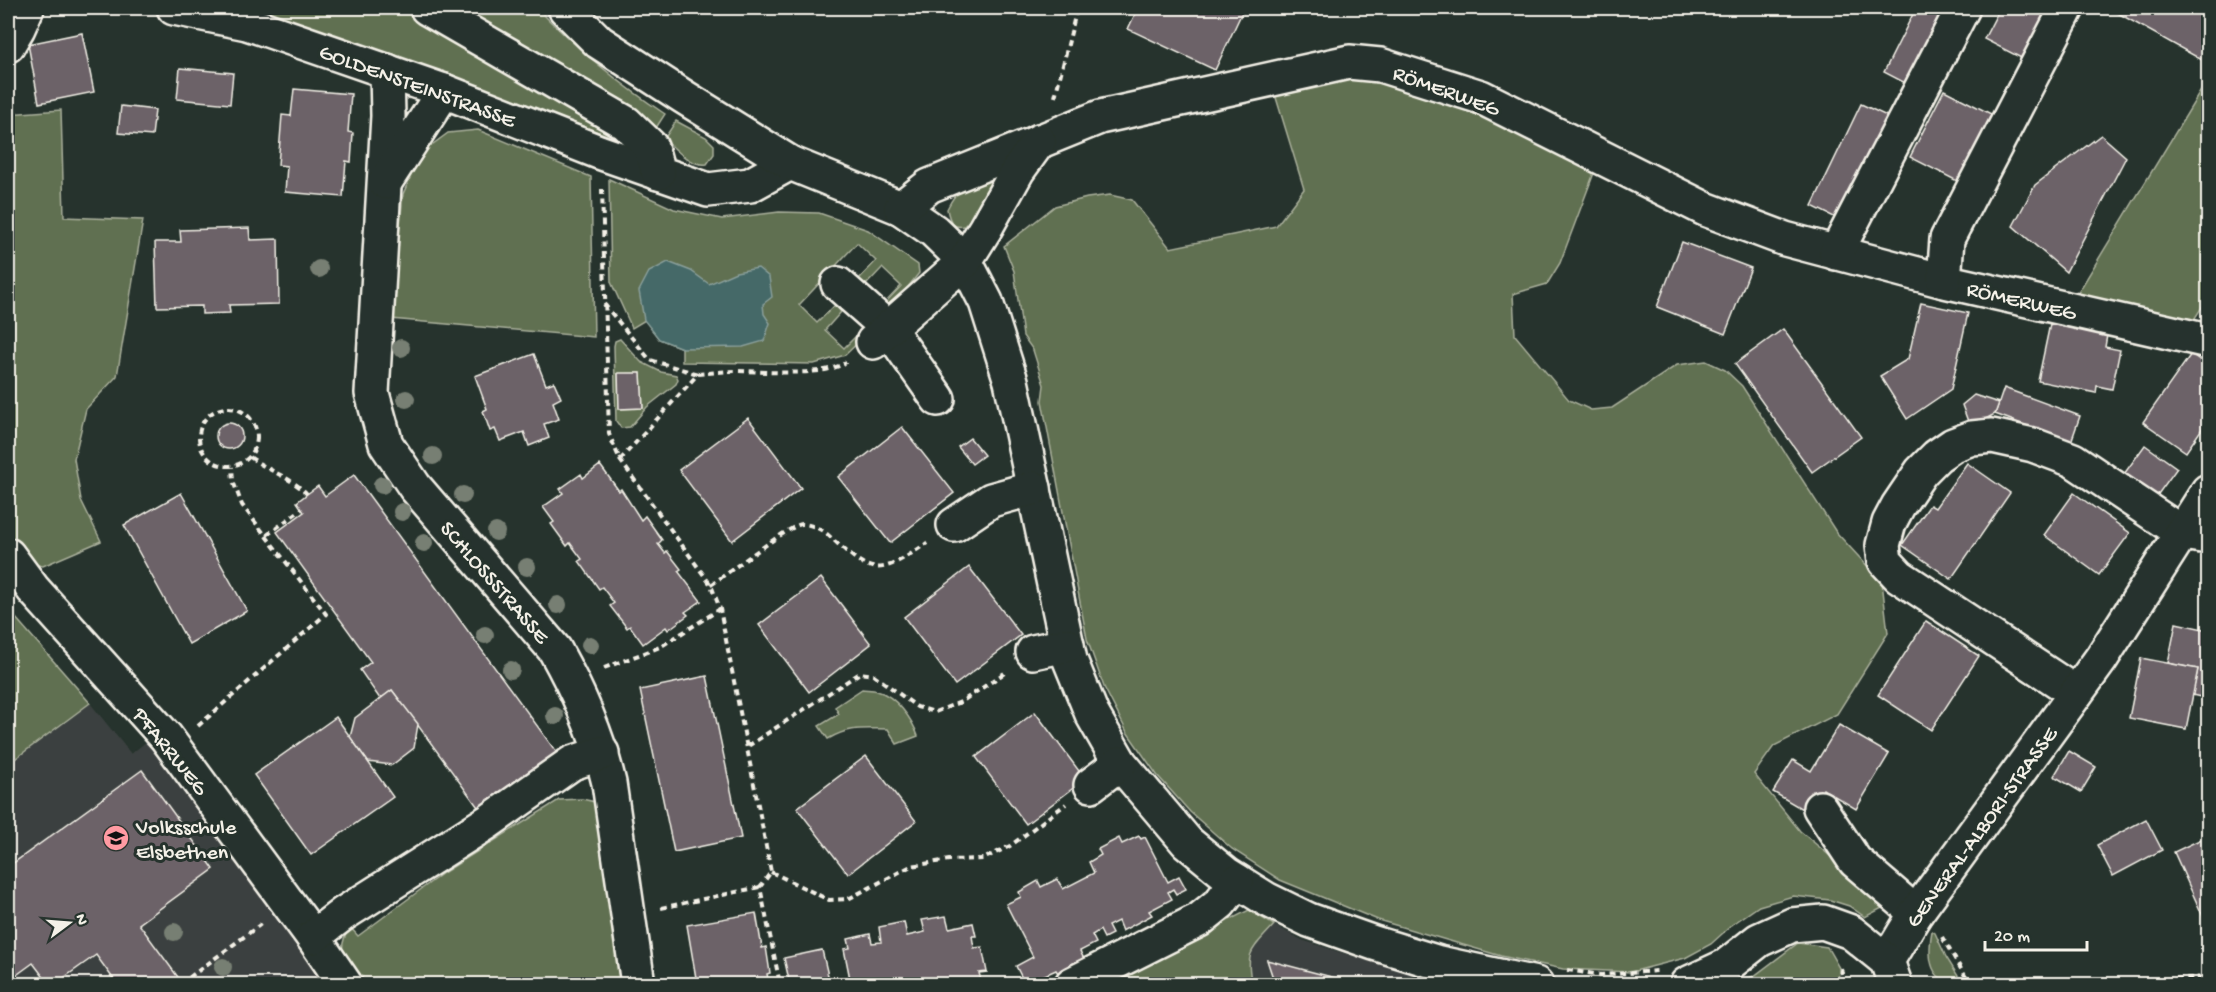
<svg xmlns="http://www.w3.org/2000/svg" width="2216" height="992" viewBox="0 0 2216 992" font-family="'Gochi Hand',sans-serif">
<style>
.built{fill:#3b413f}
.green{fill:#617051;stroke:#aab09c;stroke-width:1.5;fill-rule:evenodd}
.water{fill:#446967;stroke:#8a9f9b;stroke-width:1.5}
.building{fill:#6c6268;stroke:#f4f1e8;stroke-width:1.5}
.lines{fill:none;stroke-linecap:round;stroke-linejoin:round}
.minor-casing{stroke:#f4f1e8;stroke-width:38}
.path{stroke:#f4f1e8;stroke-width:4;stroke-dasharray:6 4.5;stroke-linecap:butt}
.minor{stroke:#26332d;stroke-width:33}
.tree{fill:#777f73}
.labels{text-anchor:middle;stroke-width:6;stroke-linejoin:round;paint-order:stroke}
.street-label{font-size:22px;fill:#f4f1e8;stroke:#26332d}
.poi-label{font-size:22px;fill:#f4f1e8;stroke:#26332d;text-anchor:start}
</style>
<rect width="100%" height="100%" fill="#26332d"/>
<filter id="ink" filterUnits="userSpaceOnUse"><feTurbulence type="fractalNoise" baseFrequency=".0167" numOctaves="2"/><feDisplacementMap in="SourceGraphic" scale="12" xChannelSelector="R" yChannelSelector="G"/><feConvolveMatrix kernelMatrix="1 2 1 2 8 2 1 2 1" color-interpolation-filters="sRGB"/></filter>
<g filter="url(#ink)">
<!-- built -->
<g class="built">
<polygon points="90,703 131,754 152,737 328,984 8,984 8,764"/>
<polygon points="1274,925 1302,940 1428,980 1448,984 1252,984 1247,961 1251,951"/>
</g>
<!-- green -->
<g class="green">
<polygon points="253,8 403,8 435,22 631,144 347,39"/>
<path d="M 448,8 L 537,8 C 577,49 617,82 665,114 L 654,131 Z"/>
<polygon points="1363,74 1424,90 1597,165 1560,263 1547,284 1513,294 1515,335 1569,400 1591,410 1612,408 1677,365 1706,361 1725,370 1742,386 1836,532 1882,582 1888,633 1837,714 1774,746 1754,774 1800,831 1859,880 1884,907 1865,917 1849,906 1830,900 1793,896 1759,906 1733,924 1711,944 1685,958 1631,972 1563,969 1501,956 1378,920 1280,880 1232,849 1190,812 1157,775 1127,732 1104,687 1087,639 1042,401 1044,385 1033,350 1023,336 1014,271 1004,246 1055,206 1087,198 1110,195 1132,200 1170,248 1276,226 1304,189 1274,91"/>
<polygon points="2208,79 2208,298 2193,321 2076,296"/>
<polygon points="61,110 64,217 143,220 117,376 86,409 74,459 81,500 101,541 43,566 27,563 8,537 8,114"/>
<path d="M 676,121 L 706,137 L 714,145 L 714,154 L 707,164 C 689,166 677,150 664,139 Z"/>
<polygon points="478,130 591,177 594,337 391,319 403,194 421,153 448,133"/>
<path d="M 994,174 L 977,213 L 964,226 C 952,229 949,219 947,209 C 960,183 968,182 994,174 Z"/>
<polygon points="609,179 674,209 722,219 779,212 819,213 868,230 918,265 919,273 890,310 884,304 901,286 882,268 865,286 858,280 876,261 857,243 799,305 817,323 835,305 841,312 825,330 844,348 861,331 866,335 845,355 814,364 682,362 682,348 659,339 645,320 632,328 611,282"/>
<path d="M 620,339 L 641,362 L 661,372 L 676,375 L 678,379 L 676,384 L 647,407 L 630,427 L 621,428 L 616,421 L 614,346 L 615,341 ZM 641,373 L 643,408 L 619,409 L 618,374 Z"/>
<polygon points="8,609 90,703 8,764"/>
<path d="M 862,689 C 866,690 872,689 877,691 C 896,696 912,719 918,736 L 897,744 L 888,729 C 864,729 850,726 828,739 L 819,726 L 839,714 L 835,707 Z"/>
<path d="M 582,799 L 595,802 L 598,814 L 620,984 L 363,984 C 348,962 333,954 350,927 L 358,936 L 443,873 L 559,800 Z"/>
<path d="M 1249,910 L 1274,925 C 1253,949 1244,951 1252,984 L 1102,984 Z"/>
<path d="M 1932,931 L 1935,933 L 1946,957 L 1963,984 C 1929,985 1927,958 1932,931 Z"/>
<polygon points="1798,943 1827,947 1839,968 1838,984 1733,984 1754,976"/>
</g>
<!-- water -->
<polygon class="water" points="668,262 691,271 709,284 736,272 758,268 769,277 772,297 763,304 764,314 770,323 764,341 743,347 682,348 659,339 644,320 639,291 649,272"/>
<!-- building -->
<g class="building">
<polygon points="1138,8 1244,8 1215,70 1128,29"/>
<polygon points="1916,8 1952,8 1913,87 1884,72"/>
<polygon points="2000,8 2062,8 2033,64 1984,39"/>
<polygon points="2116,8 2208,8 2208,49 2202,60 2114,11"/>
<polygon points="82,33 94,92 39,103 28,44"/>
<polygon points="180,68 233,73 230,104 177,99"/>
<polygon points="294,89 351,94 348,132 353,133 351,162 346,161 343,197 285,192 287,166 278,165 282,115 291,116"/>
<polygon points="1944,90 1999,118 1965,185 1910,157"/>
<polygon points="1861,104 1889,117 1840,220 1812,206"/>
<polygon points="121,106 155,110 152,136 118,133"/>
<polygon points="2101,135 2126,157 2066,272 2013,226 2035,185"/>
<polygon points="249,228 250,240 278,239 279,304 229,305 230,313 202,314 202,306 157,307 155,242 181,242 180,230"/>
<polygon points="1682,242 1751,268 1725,334 1657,307"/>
<polygon points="1921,303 1968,313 1951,389 1907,419 1880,376 1908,359"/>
<polygon points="2050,324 2107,335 2105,347 2120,350 2112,389 2097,386 2096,393 2038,381"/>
<polygon points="1783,329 1861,437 1812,472 1735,364"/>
<polygon points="534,354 546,385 554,382 561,398 553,402 559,419 544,424 549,438 529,446 524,432 500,441 495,429 490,431 483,411 487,409 475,376"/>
<polygon points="2191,354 2208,366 2208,420 2186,452 2143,422"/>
<polygon points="618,373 641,373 643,408 619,409"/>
<polygon points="2004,388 2080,416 2071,442 1995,414"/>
<polygon points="1974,395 1999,403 1995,414 1970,427 1962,405"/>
<polygon points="748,418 801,488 732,541 679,470"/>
<circle cx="229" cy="436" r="13"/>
<polygon points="902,427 954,493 890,543 838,477"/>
<polygon points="970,438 984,455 972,464 958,447"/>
<polygon points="2145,445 2177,468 2156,497 2124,474"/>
<polygon points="1967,463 2010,493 1951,579 1902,545 1930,505 1935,508"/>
<polygon points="600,465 619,491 621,489 641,520 645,516 662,540 658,544 665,553 667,551 681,569 678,571 701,601 685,612 688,615 668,630 666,627 643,644 630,626 627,628 610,606 614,603 602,587 599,589 579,561 582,559 570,543 567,546 551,524 554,522 543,507 563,493 560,489 581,474 583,478"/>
<polygon points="354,475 557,753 480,810 392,690 380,699 360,670 371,662 277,532 304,512 297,502 307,494 318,486 325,496"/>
<polygon points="181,493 247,611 189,644 124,525"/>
<polygon points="2074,493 2130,533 2099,575 2044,535"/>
<polygon points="969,567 1021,635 955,685 904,617"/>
<polygon points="821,578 871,644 809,692 759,625"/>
<polygon points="1926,621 1979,656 1931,730 1878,695"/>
<polygon points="2176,623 2208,630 2208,659 2201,697 2192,695 2198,669 2168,663"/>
<polygon points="2141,658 2198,669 2186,729 2129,718"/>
<polygon points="707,676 741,838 674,852 640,690"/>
<polygon points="392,690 418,724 414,748 392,765 368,762 350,737 355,718"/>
<polygon points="1035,712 1085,779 1026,824 976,757"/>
<polygon points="336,717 393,797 311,855 254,775"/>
<polygon points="1839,725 1889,754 1856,809 1823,789 1809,813 1773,792 1793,760 1811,771"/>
<polygon points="2069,751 2096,767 2081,792 2054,776"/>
<polygon points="866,756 916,821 848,874 797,808"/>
<polygon points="142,770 214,869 139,924 183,984 117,984 96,955 55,984 49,984 33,963 11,979 8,974 8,867"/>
<polygon points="2146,819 2162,850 2113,876 2097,845"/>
<polygon points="1139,836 1141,839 1145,837 1168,882 1179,876 1186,889 1176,894 1173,889 1168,892 1172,899 1149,911 1152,915 1122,931 1118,921 1108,926 1112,934 1104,938 1100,930 1092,935 1096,943 1080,951 1084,959 1058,973 1056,970 1025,984 1016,966 1033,957 1006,904 1021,897 1019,892 1038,881 1041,887 1057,879 1063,889 1094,873 1089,862 1101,855 1098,849 1119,838 1122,844"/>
<polygon points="2208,836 2208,919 2205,921 2174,852"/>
<polygon points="756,913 762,948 766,947 770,973 767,974 769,984 697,984 687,925"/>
<polygon points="946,916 949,928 973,923 976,936 972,936 974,948 982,947 987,972 979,973 982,984 851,984 844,949 850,948 848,939 870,934 872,943 881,942 879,927 904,922 907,936 925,932 922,920"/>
<polygon points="822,950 830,984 790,984 784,958"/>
<polygon points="1267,960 1358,984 1275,984"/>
</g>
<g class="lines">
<!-- minor casing -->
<g class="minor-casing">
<g id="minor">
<polyline points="174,8 247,23 444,91 599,152 708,190 750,185 790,163"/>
<polyline points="427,8 626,123 651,147 658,173"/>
<polyline points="565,8 599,42 684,97 790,163 901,208 934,231 965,261 986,302 1011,381 1070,660 1092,714 1120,763 1187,842 1226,874 1266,899 1309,920 1374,943 1439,963 1536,984"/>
<polyline points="8,45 18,28 27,8"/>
<path d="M 387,71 L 388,116 L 372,393 L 386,444 L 415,487 L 555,650 C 579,693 598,736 609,783 L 638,984"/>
<polyline points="385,182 444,91"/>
<polyline points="901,208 929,186 1100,117 1349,62 1380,65 1481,97 1705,209 1785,239 1944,281 2208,341"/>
<polyline points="1836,253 1963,8"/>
<polyline points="1944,281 1947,239 2067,8"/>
<polyline points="838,284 889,329 938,399"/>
<polyline points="873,342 965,261 985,229 1018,170 1039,141"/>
<polyline points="954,525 991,500 1034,488"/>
<polyline points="8,555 33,589 166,737 313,937 345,984"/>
<polyline points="1033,652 1067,645"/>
<polyline points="2076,693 1899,576 1885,561 1883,545 1889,523 1898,506 1921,472 1937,456 1953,445 1972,438 1992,436 2033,445 2073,460 2182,533 2208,537"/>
<polyline points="1091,785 1120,763"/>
<polyline points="1820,808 1855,861 1916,913"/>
<polyline points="313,937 343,914 488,822 572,763 602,753"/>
<polyline points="1887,961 1916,913 2101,659 2208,491"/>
<polyline points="1072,984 1199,920 1220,903 1237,881"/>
<polyline points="1687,984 1726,966 1759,940 1792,925 1823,922 1851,932 1887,961 1895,984"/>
</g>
</g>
<!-- path -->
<g class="path">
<polyline points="1055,97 1077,8"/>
<polyline points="602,189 609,434 620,460 711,585 720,609 771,872 760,887 780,984"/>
<polyline points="604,304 650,360 698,374"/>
<circle cx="228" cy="437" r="29"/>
<path d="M 250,457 C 268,471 291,477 307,494"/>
<path d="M 620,460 L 698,374 C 711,373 723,371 736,371 C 763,371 825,378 846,362"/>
<polyline points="267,535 302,509"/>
<path d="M 711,585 C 725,575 790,525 802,524 C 810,524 821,529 827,534 C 872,575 875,579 927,543"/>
<polyline points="604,668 660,647 720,609"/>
<polyline points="198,726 326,614 242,505 233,481 232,467"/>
<polyline points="748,746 860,673 874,675 917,707 935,712 961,702 1006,672"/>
<polyline points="771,872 829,900 848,899 911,866 949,860 983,859 1010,846 1066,804"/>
<polyline points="661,908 760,887"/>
<polyline points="1942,937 1967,979 1981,984"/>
<polyline points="1841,968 1844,984"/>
<polyline points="1567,970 1601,975 1657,971"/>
<polyline points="183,984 182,983 261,924"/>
<polyline points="2092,984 2208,977"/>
</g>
<!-- minor -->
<use href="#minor" class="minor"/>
</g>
<!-- trees -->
<g class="tree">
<circle cx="319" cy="269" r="9"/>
<circle cx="401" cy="348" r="9"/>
<circle cx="406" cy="399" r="9"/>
<circle cx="433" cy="456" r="9"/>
<circle cx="382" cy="485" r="9"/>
<circle cx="463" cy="495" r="9"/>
<circle cx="402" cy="512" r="9"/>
<circle cx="496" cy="532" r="9"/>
<circle cx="424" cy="543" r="9"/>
<circle cx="527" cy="567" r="9"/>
<circle cx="558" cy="605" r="9"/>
<circle cx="485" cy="635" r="9"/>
<circle cx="590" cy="645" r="9"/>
<circle cx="511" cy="670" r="9"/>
<circle cx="555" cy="716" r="9"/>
<circle cx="174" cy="932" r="9"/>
<circle cx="223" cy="967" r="9"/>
</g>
</g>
<!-- icons -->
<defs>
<g id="school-disc" transform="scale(1.35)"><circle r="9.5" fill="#ff9aa2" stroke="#26332d"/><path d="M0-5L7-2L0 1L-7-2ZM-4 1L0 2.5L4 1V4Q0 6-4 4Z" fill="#111"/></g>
</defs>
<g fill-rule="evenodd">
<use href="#school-disc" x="116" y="838"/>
</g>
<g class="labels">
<!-- street labels -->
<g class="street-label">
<text transform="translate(418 84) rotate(20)" y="8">GOLDENSTEINSTRASSE</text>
<text transform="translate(1447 89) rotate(20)" y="8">RÖMERWEG</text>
<text transform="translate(2022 299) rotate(13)" y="8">RÖMERWEG</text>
<text transform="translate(496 581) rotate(49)" y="8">SCHLOSSSTRASSE</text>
<text transform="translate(172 750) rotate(51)" y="8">PFARRWEG</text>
<text transform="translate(1980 826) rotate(-54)" y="8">GENERAL-ALBORI-STRASSE</text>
</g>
<!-- poi labels -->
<g class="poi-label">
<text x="136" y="833">Volksschule<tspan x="136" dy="25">Elsbethen</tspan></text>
</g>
</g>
<!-- margin -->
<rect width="2216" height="992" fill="none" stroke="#26332d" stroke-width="30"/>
<rect x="15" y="15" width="2186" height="962" fill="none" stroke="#f4f1e8" stroke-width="2" filter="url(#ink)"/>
<!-- north arrow -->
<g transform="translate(69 923) rotate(74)" stroke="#26332d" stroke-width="4.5" paint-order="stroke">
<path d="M0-4.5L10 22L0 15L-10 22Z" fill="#f4f1e8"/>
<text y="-9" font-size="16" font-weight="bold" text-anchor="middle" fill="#f4f1e8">N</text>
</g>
<!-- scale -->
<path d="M1985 941v9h102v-9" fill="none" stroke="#f4f1e8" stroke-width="3"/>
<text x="1994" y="941" font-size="18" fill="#f4f1e8" stroke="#26332d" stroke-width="4.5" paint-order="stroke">20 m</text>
</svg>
